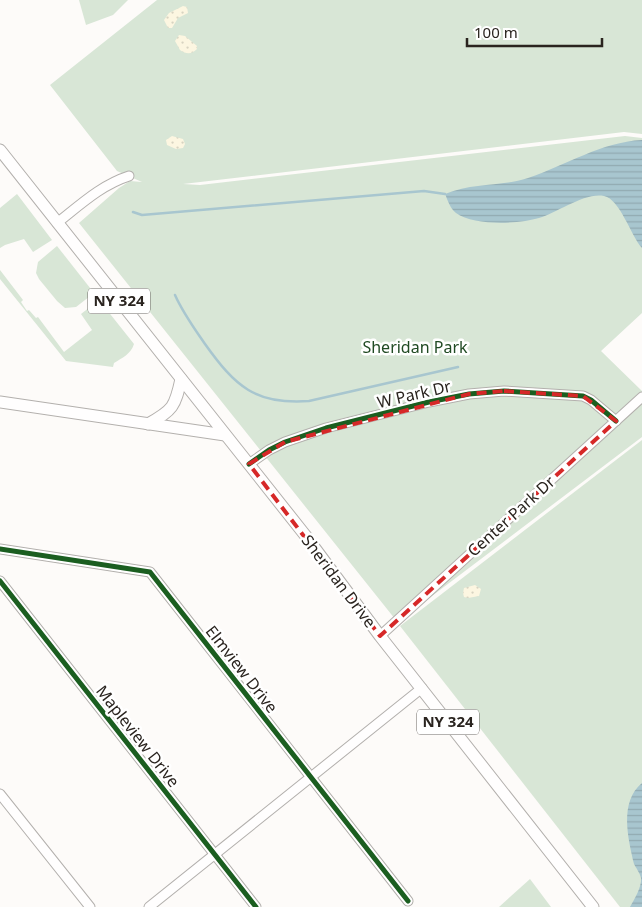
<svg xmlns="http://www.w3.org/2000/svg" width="642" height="907" viewBox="0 0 642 907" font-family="'Noto Sans',sans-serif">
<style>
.green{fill:#d8e6d6}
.sand{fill:url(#sand-dots)}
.water{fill:url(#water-rules)}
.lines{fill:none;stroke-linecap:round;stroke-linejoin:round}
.stream{stroke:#a8c6cf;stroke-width:2.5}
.minor-casing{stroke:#b3b0ad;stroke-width:11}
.major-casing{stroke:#b3b0ad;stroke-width:13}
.minor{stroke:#fffefe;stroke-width:9}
.major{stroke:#fffefe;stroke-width:11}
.cycleway-casing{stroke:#fff;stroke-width:8}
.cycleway{stroke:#1b5e20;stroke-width:5}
.marked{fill:none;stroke:#d62828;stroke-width:4;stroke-dasharray:10 6;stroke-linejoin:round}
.labels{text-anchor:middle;stroke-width:5;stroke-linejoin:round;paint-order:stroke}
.shield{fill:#fff;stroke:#6a6662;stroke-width:1}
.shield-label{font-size:15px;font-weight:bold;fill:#2a241f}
.park-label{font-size:16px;fill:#204a23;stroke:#fff}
.street-label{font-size:16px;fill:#2a241f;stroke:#fff}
</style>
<defs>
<pattern id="sand-dots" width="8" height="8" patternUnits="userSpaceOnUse" patternTransform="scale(1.25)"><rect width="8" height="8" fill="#fcf6e1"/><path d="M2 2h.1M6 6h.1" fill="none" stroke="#d8d3c1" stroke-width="1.8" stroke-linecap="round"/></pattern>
<pattern id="water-rules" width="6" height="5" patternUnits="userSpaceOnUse" patternTransform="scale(1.25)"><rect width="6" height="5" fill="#a8c6cf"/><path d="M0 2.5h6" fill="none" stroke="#91aab1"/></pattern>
</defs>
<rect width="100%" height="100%" fill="#fdfbf9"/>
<!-- green -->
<g class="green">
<polygon points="79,0 128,0 113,15 86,25"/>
<polygon points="157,0 642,0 642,134 624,132 183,184 200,185 625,136 642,138 642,313 601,351 642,391 642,437 432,596 399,624 79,223 119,188 130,181 142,182 117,171 50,85"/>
<polygon points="17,194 52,240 33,252 24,239 5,245 0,248 0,208"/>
<polygon points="57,246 94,293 76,307 65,308 57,301 39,279 36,273 38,262"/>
<path d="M 0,270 L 23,300 L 21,302 L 27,311 L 29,310 L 36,318 L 38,317 L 64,352 L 92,330 L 81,314 L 99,300 L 134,344 C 131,354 122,358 114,363 L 113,367 L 66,361 L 0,279 Z"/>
<polygon points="642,440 642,907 620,907 400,626"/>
<polygon points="530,879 551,907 499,907"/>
</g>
<!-- sand -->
<g class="sand">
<polygon points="183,6 187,7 188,13 178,18 172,28 168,28 164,20 169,13"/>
<path d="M 179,35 L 185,36 L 197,46 L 197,49 C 192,54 187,55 180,50 L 175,41 Z"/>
<polygon points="172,136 183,139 185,144 183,148 176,149 167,145 166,140"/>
<polygon points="475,585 481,589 479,596 468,598 464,597 463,593 464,588"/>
</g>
<!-- water -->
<g class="water">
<path d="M 642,140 L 642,248 C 631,236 620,199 604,196 C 585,192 557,213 539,218 C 519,224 474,226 456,213 C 450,208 448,201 445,194 C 474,182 500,187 528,178 C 567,165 601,142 642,140 Z"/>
<path d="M 642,783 L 642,907 L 630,907 C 634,900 642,887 641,878 C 640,873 636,868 634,864 C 628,838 619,802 642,783 Z"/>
</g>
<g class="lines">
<!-- stream -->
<g class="stream">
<polyline points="133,212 142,215 424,191 445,194"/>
<path d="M 175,295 C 183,313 194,328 205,344 C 235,386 255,405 309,401 L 458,367"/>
</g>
<!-- minor casing -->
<g class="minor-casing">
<g id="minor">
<path d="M 57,223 C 80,205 101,185 129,176"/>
<polyline points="249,464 269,450 285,442 326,428 429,402 469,394 504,391 583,396 591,400 616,421"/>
<polyline points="0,549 150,572 408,901"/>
<polyline points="0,581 256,907"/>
<polyline points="380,636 642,397"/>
<polyline points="0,794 90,907"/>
<polyline points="149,907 422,688"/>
</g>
</g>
<!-- major casing -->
<g class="major-casing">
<g id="major">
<polyline points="0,150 305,535 380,636 593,907"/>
<polyline points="0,402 225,435"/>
<path d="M 148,424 C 173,410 175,407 181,379"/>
</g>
</g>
<!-- minor -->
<use href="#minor" class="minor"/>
<!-- major -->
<use href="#major" class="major"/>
<!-- cycleway casing -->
<g class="cycleway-casing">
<g id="cycleway">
<polyline points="249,464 269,450 285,442 326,428 429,402 469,394 504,391 583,396 591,400 616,421"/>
<polyline points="0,549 150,572 408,901"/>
<polyline points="0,581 256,907"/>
</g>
</g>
<!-- cycleway -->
<use href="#cycleway" class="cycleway"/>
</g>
<!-- marked area -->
<path class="marked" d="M 504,391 L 583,396 L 616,421 L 380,636 L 249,464 L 285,442 L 469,394 Z"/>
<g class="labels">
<!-- shield labels -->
<g class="shield">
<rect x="88" y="288.5" width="62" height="25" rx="4"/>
<rect x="417" y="709.5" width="62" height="25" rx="4"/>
</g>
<g class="shield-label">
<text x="119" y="306">NY 324</text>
<text x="448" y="727">NY 324</text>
</g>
<!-- park labels -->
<g class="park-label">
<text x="415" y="353">Sheridan Park</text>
</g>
<!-- street labels -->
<g class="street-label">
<text transform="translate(414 394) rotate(-13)" y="6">W Park Dr</text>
<text transform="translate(511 516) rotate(-42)" y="6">Center Park Dr</text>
<text transform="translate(339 581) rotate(53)" y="6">Sheridan Drive</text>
<text transform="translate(242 669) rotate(52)" y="6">Elmview Drive</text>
<text transform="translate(138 736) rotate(52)" y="6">Mapleview Drive</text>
</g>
</g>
<!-- scale -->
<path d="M467 38v8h135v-8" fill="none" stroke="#2a241f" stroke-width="2.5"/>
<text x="474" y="38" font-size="15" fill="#2a241f" stroke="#ffffff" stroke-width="4" paint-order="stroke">100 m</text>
</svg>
